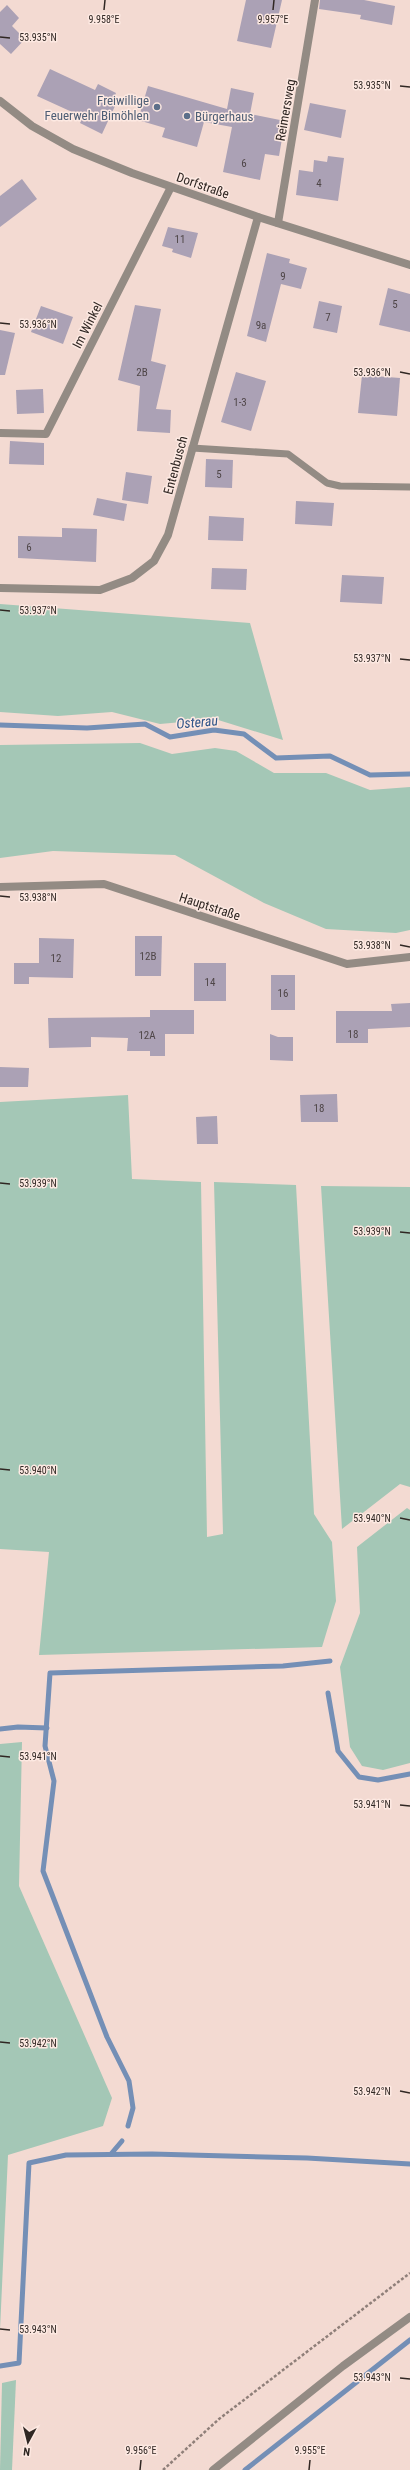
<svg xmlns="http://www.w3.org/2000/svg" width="410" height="2470" viewBox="0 0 410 2470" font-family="'Roboto Condensed',sans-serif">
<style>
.green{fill:#a4c7b6}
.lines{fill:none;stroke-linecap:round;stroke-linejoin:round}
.stream{stroke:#748fb6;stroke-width:5}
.building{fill:#aba1b5}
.path{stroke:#8f7f79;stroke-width:2.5;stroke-dasharray:3 2;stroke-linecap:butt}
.service{stroke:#938b84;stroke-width:7}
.minor{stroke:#938b84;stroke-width:8}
.tertiary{stroke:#938b84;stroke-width:8}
.ticks{fill:none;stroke:#302723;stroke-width:1.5}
.service-dot{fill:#5c6f8a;stroke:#fde9e2;stroke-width:1.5}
.labels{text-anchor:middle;stroke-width:3;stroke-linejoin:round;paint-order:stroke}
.number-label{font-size:11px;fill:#4f4648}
.service-label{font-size:13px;fill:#4e5e75;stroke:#fde9e2;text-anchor:end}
.street-label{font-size:13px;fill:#302723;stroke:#fde9e2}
.water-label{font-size:14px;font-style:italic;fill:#2f5488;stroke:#fde9e2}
.ticks-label{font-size:10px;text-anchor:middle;fill:#302723;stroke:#fde9e2;stroke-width:3;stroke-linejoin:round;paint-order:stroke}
</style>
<rect width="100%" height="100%" fill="#f3dad2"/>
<!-- green -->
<g class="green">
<polygon points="0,604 250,623 283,740 215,719 160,724 112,712 58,716 0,712"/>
<polygon points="140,743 172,754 215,748 236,751 274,773 326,773 370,790 410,787 410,930 396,933 326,929 264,903 175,855 53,851 0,858 0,745"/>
<polygon points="128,1095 132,1179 201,1182 207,1537 223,1534 214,1182 296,1185 314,1514 332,1542 336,1601 322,1647 39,1655 49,1552 0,1549 0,1102"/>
<polygon points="321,1186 410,1187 410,1487 400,1484 342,1529"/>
<polygon points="407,1508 410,1510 410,1763 383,1770 362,1766 350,1747 340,1667 360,1613 357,1547"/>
<polygon points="22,1742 19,1886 112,2098 103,2126 8,2155 0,2330 0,1744"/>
<polygon points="16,2380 12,2470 0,2470 2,2383"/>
</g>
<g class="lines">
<!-- stream -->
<g class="stream">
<polyline points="0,725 87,728 145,724 170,737 214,730 244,734 276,758 330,756 370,775 410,774"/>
<polyline points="328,1693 338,1751 359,1777 378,1780 410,1774"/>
<polyline points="0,1729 18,1727 47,1728"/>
<polyline points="128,2126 133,2108 129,2081 107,2037 43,1871 54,1781 45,1746 50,1673 283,1666 330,1661"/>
<polyline points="111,2154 122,2141"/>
<polyline points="0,2366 19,2363 29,2163 66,2155 152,2154 307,2158 410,2164"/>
<polyline points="245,2470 410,2340"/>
</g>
</g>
<!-- building -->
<g class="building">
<polygon points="246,0 282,0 271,48 237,41"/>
<polygon points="320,0 364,0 395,6 392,25 360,19 361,15 319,9"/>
<polygon points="7,5 19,18 12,26 25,39 11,54 0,44 0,12"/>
<polygon points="50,69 95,90 98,84 116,93 111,104 115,106 102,134 80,123 83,117 37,96"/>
<polygon points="148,86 227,109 231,88 254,93 250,114 285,121 279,156 265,154 260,180 223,172 232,127 204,122 197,147 162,137 165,128 138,120"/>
<polygon points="310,103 346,110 341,138 304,130"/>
<polygon points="328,156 344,158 338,201 296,195 299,170 313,172 314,160 327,162"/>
<polygon points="22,179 37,199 0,227 0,196"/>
<polygon points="168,227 198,233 191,258 172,252 173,249 162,246"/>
<polygon points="267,253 290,259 289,263 307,268 301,289 281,284 266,342 247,336"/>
<polygon points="388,288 410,294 410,332 379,325"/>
<polygon points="319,301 342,306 337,333 313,328"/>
<polygon points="135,305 161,309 151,361 166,365 156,409 171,410 170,433 137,431 140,386 118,380"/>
<polygon points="41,306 73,317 63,344 31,332"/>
<polygon points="0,330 15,333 5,375 0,375"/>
<polygon points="236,372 266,381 251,431 221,422"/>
<polygon points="362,375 400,378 397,416 358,413"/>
<polygon points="43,389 44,413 17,414 16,390"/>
<polygon points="10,441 44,443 44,465 9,464"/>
<polygon points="206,459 233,460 232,488 205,487"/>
<polygon points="126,472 152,476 148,504 122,500"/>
<polygon points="97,498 127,504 124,521 93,515"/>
<polygon points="296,501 334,503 332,526 295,524"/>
<polygon points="209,516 244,518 243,541 208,540"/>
<polygon points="62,528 97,529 96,562 18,558 18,536 62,537"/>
<polygon points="212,568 247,569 246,590 211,589"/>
<polygon points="342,575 384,577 382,604 340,602"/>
<polygon points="135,936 162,936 161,976 135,976"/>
<polygon points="39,938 74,939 73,978 29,977 29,984 14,984 14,963 39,963"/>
<rect x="194" y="963" width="32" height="38"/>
<rect x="271" y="975" width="24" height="35"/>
<polygon points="410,1003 410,1027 368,1029 368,1043 336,1043 336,1011 392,1011 391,1004"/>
<polygon points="150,1010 194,1010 194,1034 165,1034 165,1056 150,1056 150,1051 127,1051 128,1038 91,1037 91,1047 49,1048 48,1018 150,1017"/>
<polygon points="270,1034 278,1037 293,1037 293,1061 270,1060"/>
<polygon points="0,1067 29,1068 28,1087 0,1087"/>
<polygon points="337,1094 338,1122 301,1122 300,1095"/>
<polygon points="217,1116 218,1144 197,1144 196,1117"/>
</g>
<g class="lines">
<!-- path -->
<polyline class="path" points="163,2470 219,2419 410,2273"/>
<!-- service -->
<polyline class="service" points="192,448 288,454 327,483 340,486 410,487"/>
<!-- minor -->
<g class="minor">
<polyline points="278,223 315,0"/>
<polyline points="0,433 46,434 171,187"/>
<polyline points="0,588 100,590 132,578 154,561 168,535 258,217"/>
<polyline points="0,887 104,884 347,964 410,957"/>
</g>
<!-- tertiary -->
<g class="tertiary">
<polyline points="0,101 32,126 73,149 132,173 258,217 410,265"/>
<polyline points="213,2470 343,2366 410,2317"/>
</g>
</g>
<!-- ticks -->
<path class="ticks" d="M 104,10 L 105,0M 273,10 L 274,0M 0,37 L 10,38M 400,86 L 410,87M 0,323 L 10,324M 400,372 L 410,374M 0,610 L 10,611M 400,659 L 410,660M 0,896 L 10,897M 400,945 L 410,947M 0,1183 L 10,1184M 400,1232 L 410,1233M 0,1469 L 10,1470M 400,1518 L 410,1520M 0,1756 L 10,1757M 400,1805 L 410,1806M 0,2042 L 10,2043M 400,2091 L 410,2093M 0,2329 L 10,2330M 400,2378 L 410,2379M 140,2470 L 141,2460M 309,2470 L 310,2460"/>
<!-- markers -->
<g class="service-dot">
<circle cx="157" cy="107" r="4"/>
<circle cx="187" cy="116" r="4"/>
</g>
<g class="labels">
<!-- number labels -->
<g class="number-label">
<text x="244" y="167">6</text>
<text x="319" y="187">4</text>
<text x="180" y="243">11</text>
<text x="283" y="280">9</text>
<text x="395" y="308">5</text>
<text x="328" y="321">7</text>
<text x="261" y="329">9a</text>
<text x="142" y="376">2B</text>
<text x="240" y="406">1-3</text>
<text x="219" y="478">5</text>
<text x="29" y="551">6</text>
<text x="148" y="960">12B</text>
<text x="56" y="962">12</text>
<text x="210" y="986">14</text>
<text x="283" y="997">16</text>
<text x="353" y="1038">18</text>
<text x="147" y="1039">12A</text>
<text x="319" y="1112">18</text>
</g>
<!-- service labels -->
<g class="service-label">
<text x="149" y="105">Freiwillige<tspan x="149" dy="15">Feuerwehr Bimöhlen</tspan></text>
<text x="195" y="121" text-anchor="start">Bürgerhaus</text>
</g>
<!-- street labels -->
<g class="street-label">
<text transform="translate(285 110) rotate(-80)" y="5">Reimersweg</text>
<text transform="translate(203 185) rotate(19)" y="5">Dorfstraße</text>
<text transform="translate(87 325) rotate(-63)" y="5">Im Winkel</text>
<text transform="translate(175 465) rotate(-75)" y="5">Entenbusch</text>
<text transform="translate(210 906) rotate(18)" y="5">Hauptstraße</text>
</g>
<!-- water labels -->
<g class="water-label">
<text transform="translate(197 722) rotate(-5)" y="5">Osterau</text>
</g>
</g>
<g class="ticks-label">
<text x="104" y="23">9.958°E</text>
<text x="273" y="23">9.957°E</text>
<text x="38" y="41">53.935°N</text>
<text x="372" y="89">53.935°N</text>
<text x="38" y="328">53.936°N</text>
<text x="372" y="376">53.936°N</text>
<text x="38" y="614">53.937°N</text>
<text x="372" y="662">53.937°N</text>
<text x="38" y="901">53.938°N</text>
<text x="372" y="949">53.938°N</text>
<text x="38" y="1187">53.939°N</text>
<text x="372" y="1235">53.939°N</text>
<text x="38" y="1474">53.940°N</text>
<text x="372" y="1522">53.940°N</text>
<text x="38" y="1760">53.941°N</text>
<text x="372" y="1808">53.941°N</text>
<text x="38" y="2047">53.942°N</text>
<text x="372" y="2095">53.942°N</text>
<text x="38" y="2333">53.943°N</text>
<text x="372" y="2381">53.943°N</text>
<text x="141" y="2454">9.956°E</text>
<text x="310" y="2454">9.955°E</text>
</g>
<!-- north arrow -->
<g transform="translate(28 2442) rotate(187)" stroke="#fde9e2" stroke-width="3" paint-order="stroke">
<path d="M0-3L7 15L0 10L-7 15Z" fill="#302723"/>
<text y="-6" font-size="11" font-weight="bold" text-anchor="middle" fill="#302723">N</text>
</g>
</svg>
